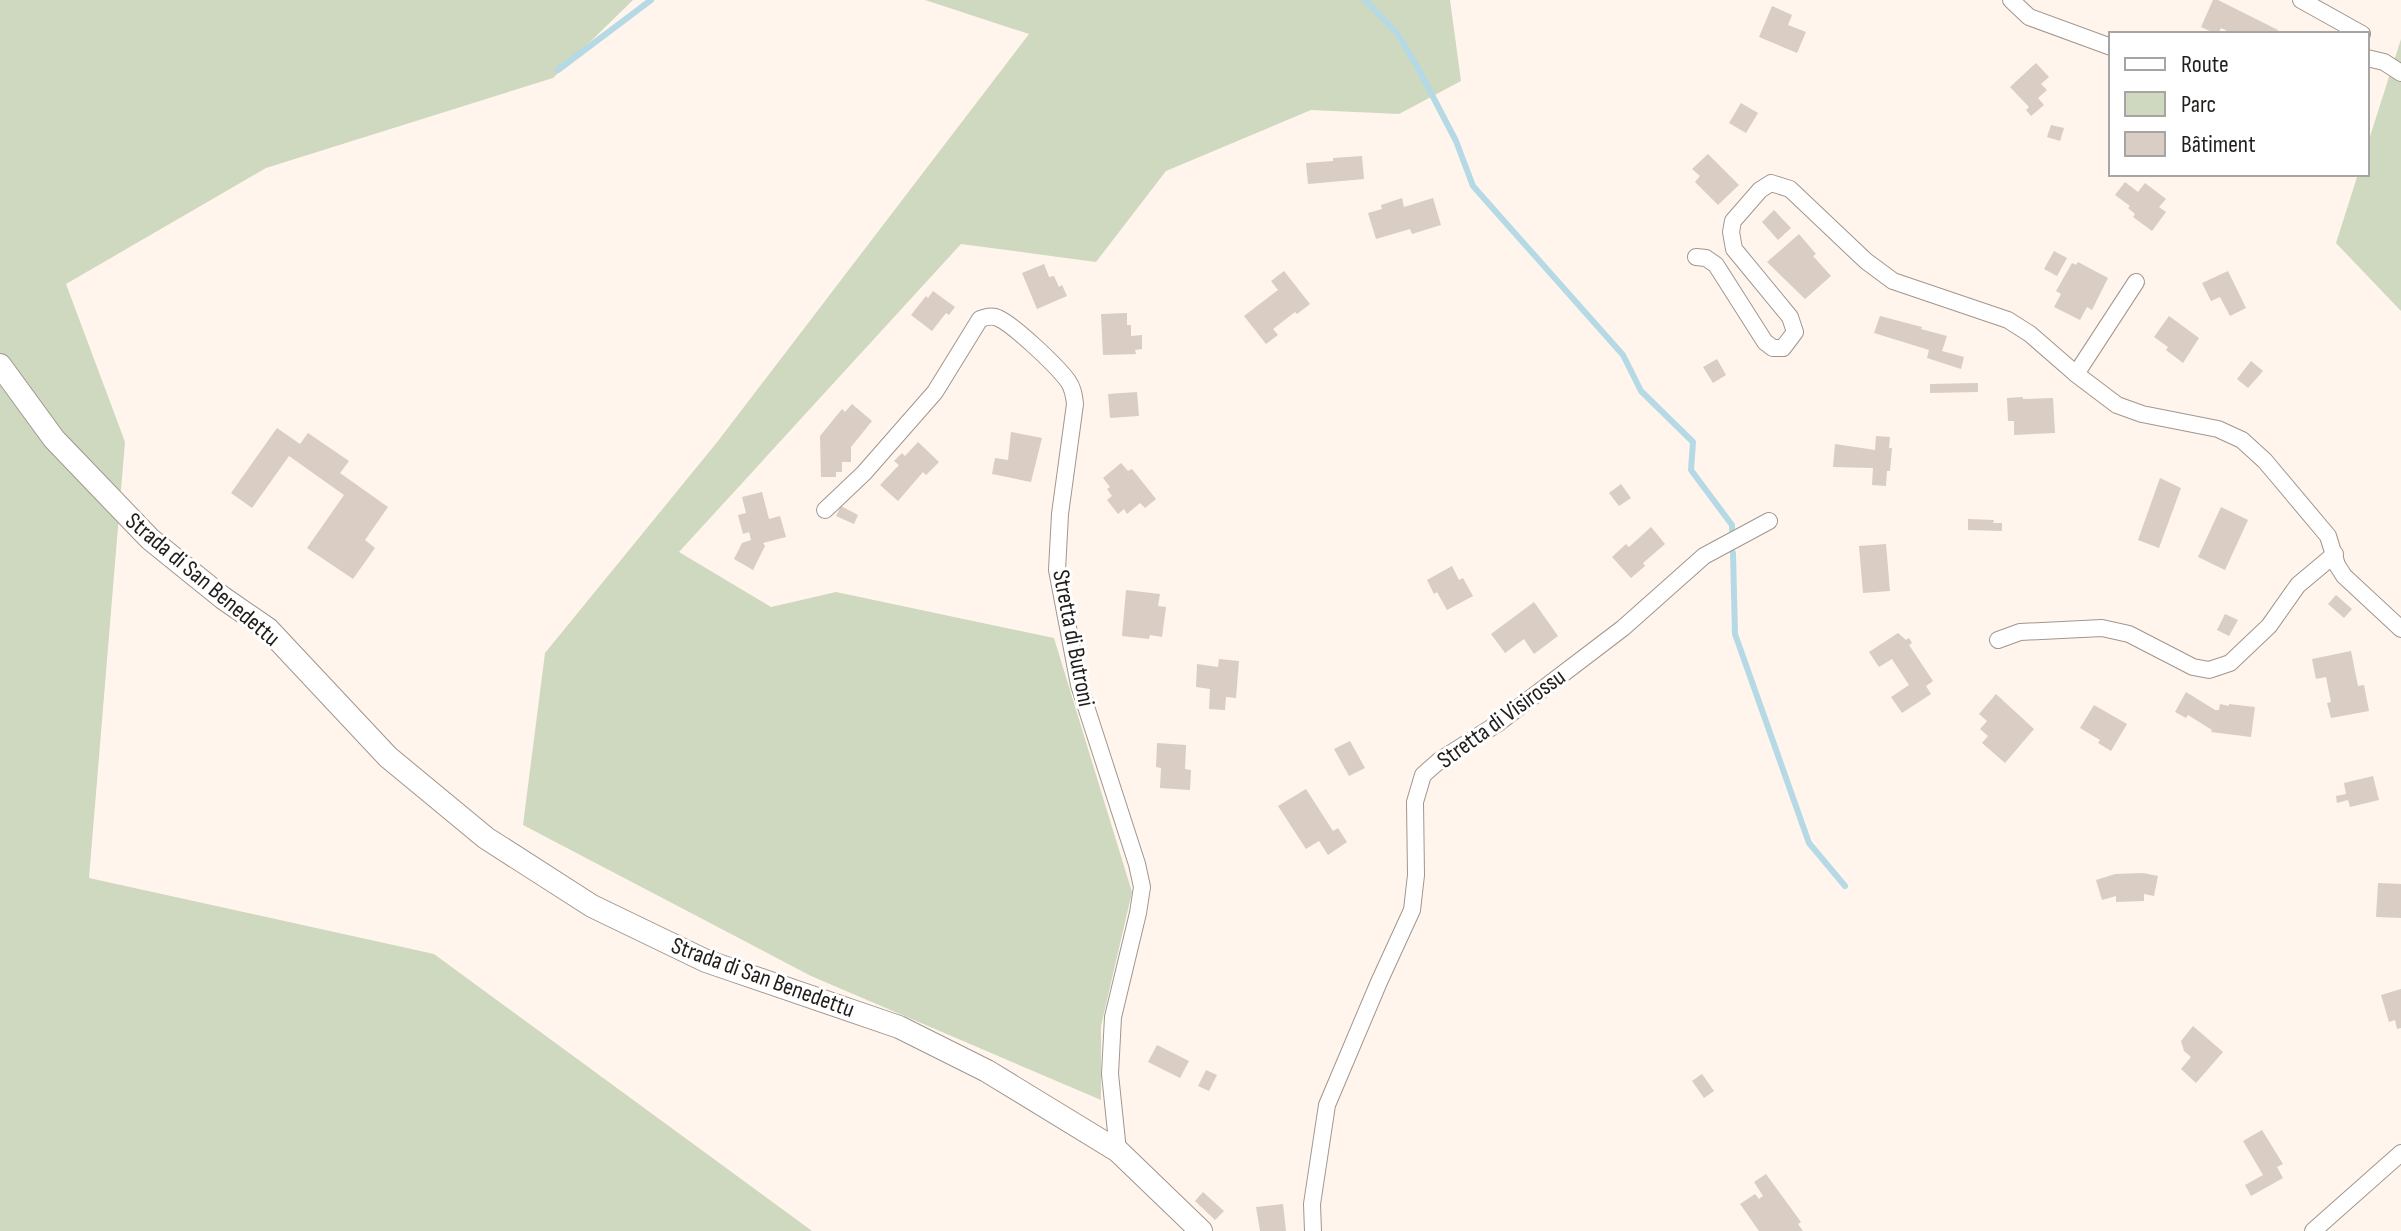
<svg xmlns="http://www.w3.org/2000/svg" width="2401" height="1231" viewBox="0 0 2401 1231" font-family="'Sofia Sans Condensed',sans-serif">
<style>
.green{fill:#cfd9bf}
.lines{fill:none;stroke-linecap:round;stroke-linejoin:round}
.stream{stroke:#b5dae5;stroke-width:6}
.building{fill:#d9cdc4}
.minor-casing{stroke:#a1968e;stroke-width:18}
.tertiary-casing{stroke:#a1968e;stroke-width:24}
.minor{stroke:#fff;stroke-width:16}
.tertiary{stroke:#fff;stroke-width:22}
.labels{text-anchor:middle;stroke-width:6;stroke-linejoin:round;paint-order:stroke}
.street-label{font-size:24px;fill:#211d1a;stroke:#fff}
</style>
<rect width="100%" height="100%" fill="#fff5ed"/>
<!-- green -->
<g class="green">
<polygon points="0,0 633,0 553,78 266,168 66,284 125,442 89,878 434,954 812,1231 0,1231"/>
<polygon points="925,0 1450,0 1461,81 1399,114 1311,110 1166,171 1096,262 961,244 679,552 771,607 836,592 1054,638 1132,892 1101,1026 1101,1100 811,976 523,825 545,653 718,441 1029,34"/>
<polygon points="2401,39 2401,311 2336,243 2358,174 2367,174 2367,146"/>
</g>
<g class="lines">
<!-- stream -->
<g class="stream">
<polyline points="1365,0 1397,33 1418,68 1456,141 1473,186 1623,355 1641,391 1693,442 1691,470 1732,525 1732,530"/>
<polyline points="558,70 651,0"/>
<polyline points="1733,553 1735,634 1809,843 1845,886"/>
</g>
</g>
<!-- building -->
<g class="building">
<polygon points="2213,0 2218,0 2278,30 2276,34 2233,34 2221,28 2218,34 2216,34 2201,27"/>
<polygon points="1772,6 1792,15 1788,25 1806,32 1797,53 1759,37"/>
<polygon points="2036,63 2049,77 2041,84 2047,90 2038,98 2044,105 2031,116 2026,110 2029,107 2010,87"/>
<polygon points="1741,103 1758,113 1746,133 1729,123"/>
<polygon points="2051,125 2064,128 2060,141 2047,137"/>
<polygon points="1708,154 1739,185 1718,205 1695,182 1700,176 1692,169"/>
<polygon points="1362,156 1364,179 1308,184 1306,163 1333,161 1333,158"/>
<polygon points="2125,182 2138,192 2145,183 2166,199 2159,207 2166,212 2152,231 2133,217 2135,214 2128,208 2130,206 2115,195"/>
<polygon points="1402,198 1404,207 1433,198 1441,225 1412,234 1410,229 1376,239 1368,213 1382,209 1381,205"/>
<polygon points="1774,210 1791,228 1778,240 1762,222"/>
<polygon points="1799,234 1816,254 1813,256 1831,276 1805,299 1767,262"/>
<polygon points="2054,251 2067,258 2057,276 2044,269"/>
<polygon points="2078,262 2108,278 2092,310 2087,307 2080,320 2054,307 2061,294 2056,291 2072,263 2076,265"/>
<polygon points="1044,264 1049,277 1054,276 1059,287 1062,285 1067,296 1037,309 1022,273"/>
<polygon points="1284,271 1310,304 1297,314 1295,312 1273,329 1278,335 1266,344 1244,316 1278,290 1271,281"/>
<polygon points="2228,271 2246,308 2230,316 2220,297 2211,301 2202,283"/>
<polygon points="933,291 955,307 949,315 946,313 932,331 911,315 926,296 928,298"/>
<polygon points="1127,313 1127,325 1131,325 1131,336 1142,335 1142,349 1135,350 1136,354 1103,355 1101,314"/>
<polygon points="1880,316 1922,327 1921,329 1947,336 1942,351 1964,357 1961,369 1927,358 1929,350 1874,333"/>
<polygon points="2169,316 2199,338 2183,363 2166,350 2168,347 2154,337"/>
<polygon points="1717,359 1726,375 1713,383 1703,367"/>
<polygon points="2251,361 2263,371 2248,388 2237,379"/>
<polygon points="1978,383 1978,392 1930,393 1930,384"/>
<polygon points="1137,392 1139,416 1110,418 1108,394"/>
<polygon points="2023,397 2023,399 2053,398 2055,433 2014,435 2014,421 2008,421 2007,398"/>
<polygon points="852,404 872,421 851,447 851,462 842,462 842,472 836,472 836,477 821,477 820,436 842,409 845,412"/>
<polygon points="277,428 300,444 308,433 349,461 340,473 388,507 365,540 375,548 353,579 307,548 344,495 289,456 252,508 231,493"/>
<polygon points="1011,432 1042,438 1031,482 992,474 995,458 1008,460"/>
<polygon points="1876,436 1890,437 1889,448 1892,448 1890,471 1887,471 1886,486 1872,485 1873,468 1833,467 1835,444 1875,450"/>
<polygon points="918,442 939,462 926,475 923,472 898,501 880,485 899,465 894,461 902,453 905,456"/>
<polygon points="1121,463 1128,471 1132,469 1156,499 1145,508 1140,503 1127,514 1124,509 1118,514 1107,500 1112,496 1107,489 1110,487 1103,478"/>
<polygon points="2160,478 2181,488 2159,548 2138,540"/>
<polygon points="1621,484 1631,498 1619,506 1609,493"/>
<polygon points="762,492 769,519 780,516 786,537 763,543 765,546 753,570 734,559 742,543 751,540 749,532 743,534 738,515 746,513 742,497"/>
<polygon points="841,506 858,515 854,524 836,516"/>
<polygon points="2221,507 2248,520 2225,570 2198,557"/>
<polygon points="1968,519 1994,520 1993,523 2002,523 2002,531 1968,530"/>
<polygon points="1651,527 1665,544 1643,563 1645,566 1631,578 1612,557 1626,544 1629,547"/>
<polygon points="1886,544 1890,591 1863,593 1859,546"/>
<polygon points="1452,566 1459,580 1463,578 1473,596 1447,610 1437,592 1434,594 1427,580"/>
<polygon points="1126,590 1160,594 1158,606 1166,607 1162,637 1150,635 1149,639 1122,636"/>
<polygon points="2336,595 2352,609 2344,618 2328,604"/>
<polygon points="1534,602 1558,636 1534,654 1524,639 1505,653 1491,634"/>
<polygon points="2225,614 2238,620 2229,636 2217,630"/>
<polygon points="1898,633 1906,640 1909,638 1912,643 1909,645 1933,681 1926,686 1931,694 1902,713 1891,697 1909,685 1892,659 1879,667 1869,652"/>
<polygon points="2351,651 2358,686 2364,685 2369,711 2331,718 2327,703 2331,702 2326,677 2316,679 2312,659"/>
<polygon points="1219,659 1239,661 1236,698 1226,697 1225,710 1209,709 1210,689 1196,687 1197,664 1218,667"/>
<polygon points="2186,692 2215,710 2219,710 2220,704 2229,706 2229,704 2255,707 2251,737 2211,732 2212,730 2188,715 2186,718 2175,712"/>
<polygon points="1996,694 2034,729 2005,763 1982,743 1988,736 1980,729 1987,721 1979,714"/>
<polygon points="2094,705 2127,724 2111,751 2098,743 2100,740 2080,728"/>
<polygon points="1350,741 1365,768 1349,776 1334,749"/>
<polygon points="1157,743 1186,745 1185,769 1191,770 1190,790 1160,788 1161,768 1156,767"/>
<polygon points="2373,776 2379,800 2350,807 2348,800 2337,803 2336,796 2346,794 2344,783"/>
<polygon points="1306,789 1333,831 1338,828 1347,842 1328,855 1319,841 1306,849 1278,806"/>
<polygon points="2143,873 2158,876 2154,896 2144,894 2144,901 2116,902 2116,896 2102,900 2096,880 2115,874"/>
<polygon points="2378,883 2401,884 2401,918 2376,917"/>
<polygon points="2401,989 2401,1028 2397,1029 2395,1020 2389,1022 2381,995"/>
<polygon points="2193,1026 2223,1052 2196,1083 2181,1069 2191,1057 2184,1051 2181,1041"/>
<polygon points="1157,1045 1189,1061 1180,1078 1148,1062"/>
<polygon points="1206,1070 1217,1075 1209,1091 1198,1086"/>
<polygon points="1702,1074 1714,1091 1704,1098 1692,1081"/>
<polygon points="2262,1130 2283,1164 2277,1167 2283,1178 2251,1196 2245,1185 2263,1175 2243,1141"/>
<polygon points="1766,1174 1801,1222 1798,1224 1803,1231 1759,1231 1740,1204 1755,1194 1759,1199 1763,1196 1754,1182"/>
<polygon points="1203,1192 1224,1211 1215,1220 1195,1201"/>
<polygon points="1283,1204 1286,1231 1260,1231 1256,1207"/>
</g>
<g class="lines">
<!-- minor casing -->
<g class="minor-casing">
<g id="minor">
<polyline points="2011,0 2029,17 2111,47"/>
<polyline points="2301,0 2362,34"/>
<polyline points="2367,58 2384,62 2401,73"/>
<polyline points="1696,257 1706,258 1716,265 1765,342 1773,348 1783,348 1795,332 1790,317 1734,249 1731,232 1733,221 1760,190 1771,183 1790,189 1866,261 1893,281 2008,320 2030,334 2076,374 2117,405 2142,414 2218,429 2242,440 2265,461 2328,536 2337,565 2344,576 2401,629"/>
<polyline points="2076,374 2136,282"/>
<path d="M 825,510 L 864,473 L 935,392 L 980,319 C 986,317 992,315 998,318 C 1014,325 1057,366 1068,381 C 1073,388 1074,395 1075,404 L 1060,514 L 1057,570 L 1079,685 L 1137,864 L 1142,887 L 1138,913 L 1113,1017 L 1110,1074 L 1118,1151"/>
<polyline points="1998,640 2020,632 2102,628 2129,634 2193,667 2209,670 2230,663 2269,626 2298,585 2335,554"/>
<polyline points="1313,1231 1312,1204 1327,1105 1379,982 1412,910 1416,875 1415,802 1423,775 1440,760 1497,724 1623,628 1704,556 1769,521"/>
<polyline points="2313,1231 2401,1153"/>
</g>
</g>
<!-- tertiary casing -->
<g class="tertiary-casing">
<polyline id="tertiary" points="0,365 54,439 150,539 223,598 268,629 388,757 486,838 592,906 706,961 899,1027 987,1071 1118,1151 1201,1231"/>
</g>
<!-- minor -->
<use href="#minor" class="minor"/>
<!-- tertiary -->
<use href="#tertiary" class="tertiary"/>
</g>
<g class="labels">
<!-- street labels -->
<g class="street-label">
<text transform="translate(203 579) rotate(40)" y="8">Strada di San Benedettu</text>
<text transform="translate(1074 638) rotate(79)" y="8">Stretta di Butroni</text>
<text transform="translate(1501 718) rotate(-36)" y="8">Stretta di Visirossu</text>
<text transform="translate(763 977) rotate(20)" y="8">Strada di San Benedettu</text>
</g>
</g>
<!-- legend -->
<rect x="2109" y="32" width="260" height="144" fill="#ffffff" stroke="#a6a5a3" stroke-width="2"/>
<rect x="2125" y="58" width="40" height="12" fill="#ffffff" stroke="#a6a5a3" stroke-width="2"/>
<text x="2181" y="72" font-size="24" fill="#211d1a">Route</text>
<rect x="2125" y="92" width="40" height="24" fill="#cfd9bf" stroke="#a6a5a3" stroke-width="2"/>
<text x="2181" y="112" font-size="24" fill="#211d1a">Parc</text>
<rect x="2125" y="132" width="40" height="24" fill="#d9cdc4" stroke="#a6a5a3" stroke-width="2"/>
<text x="2181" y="152" font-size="24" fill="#211d1a">Bâtiment</text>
</svg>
